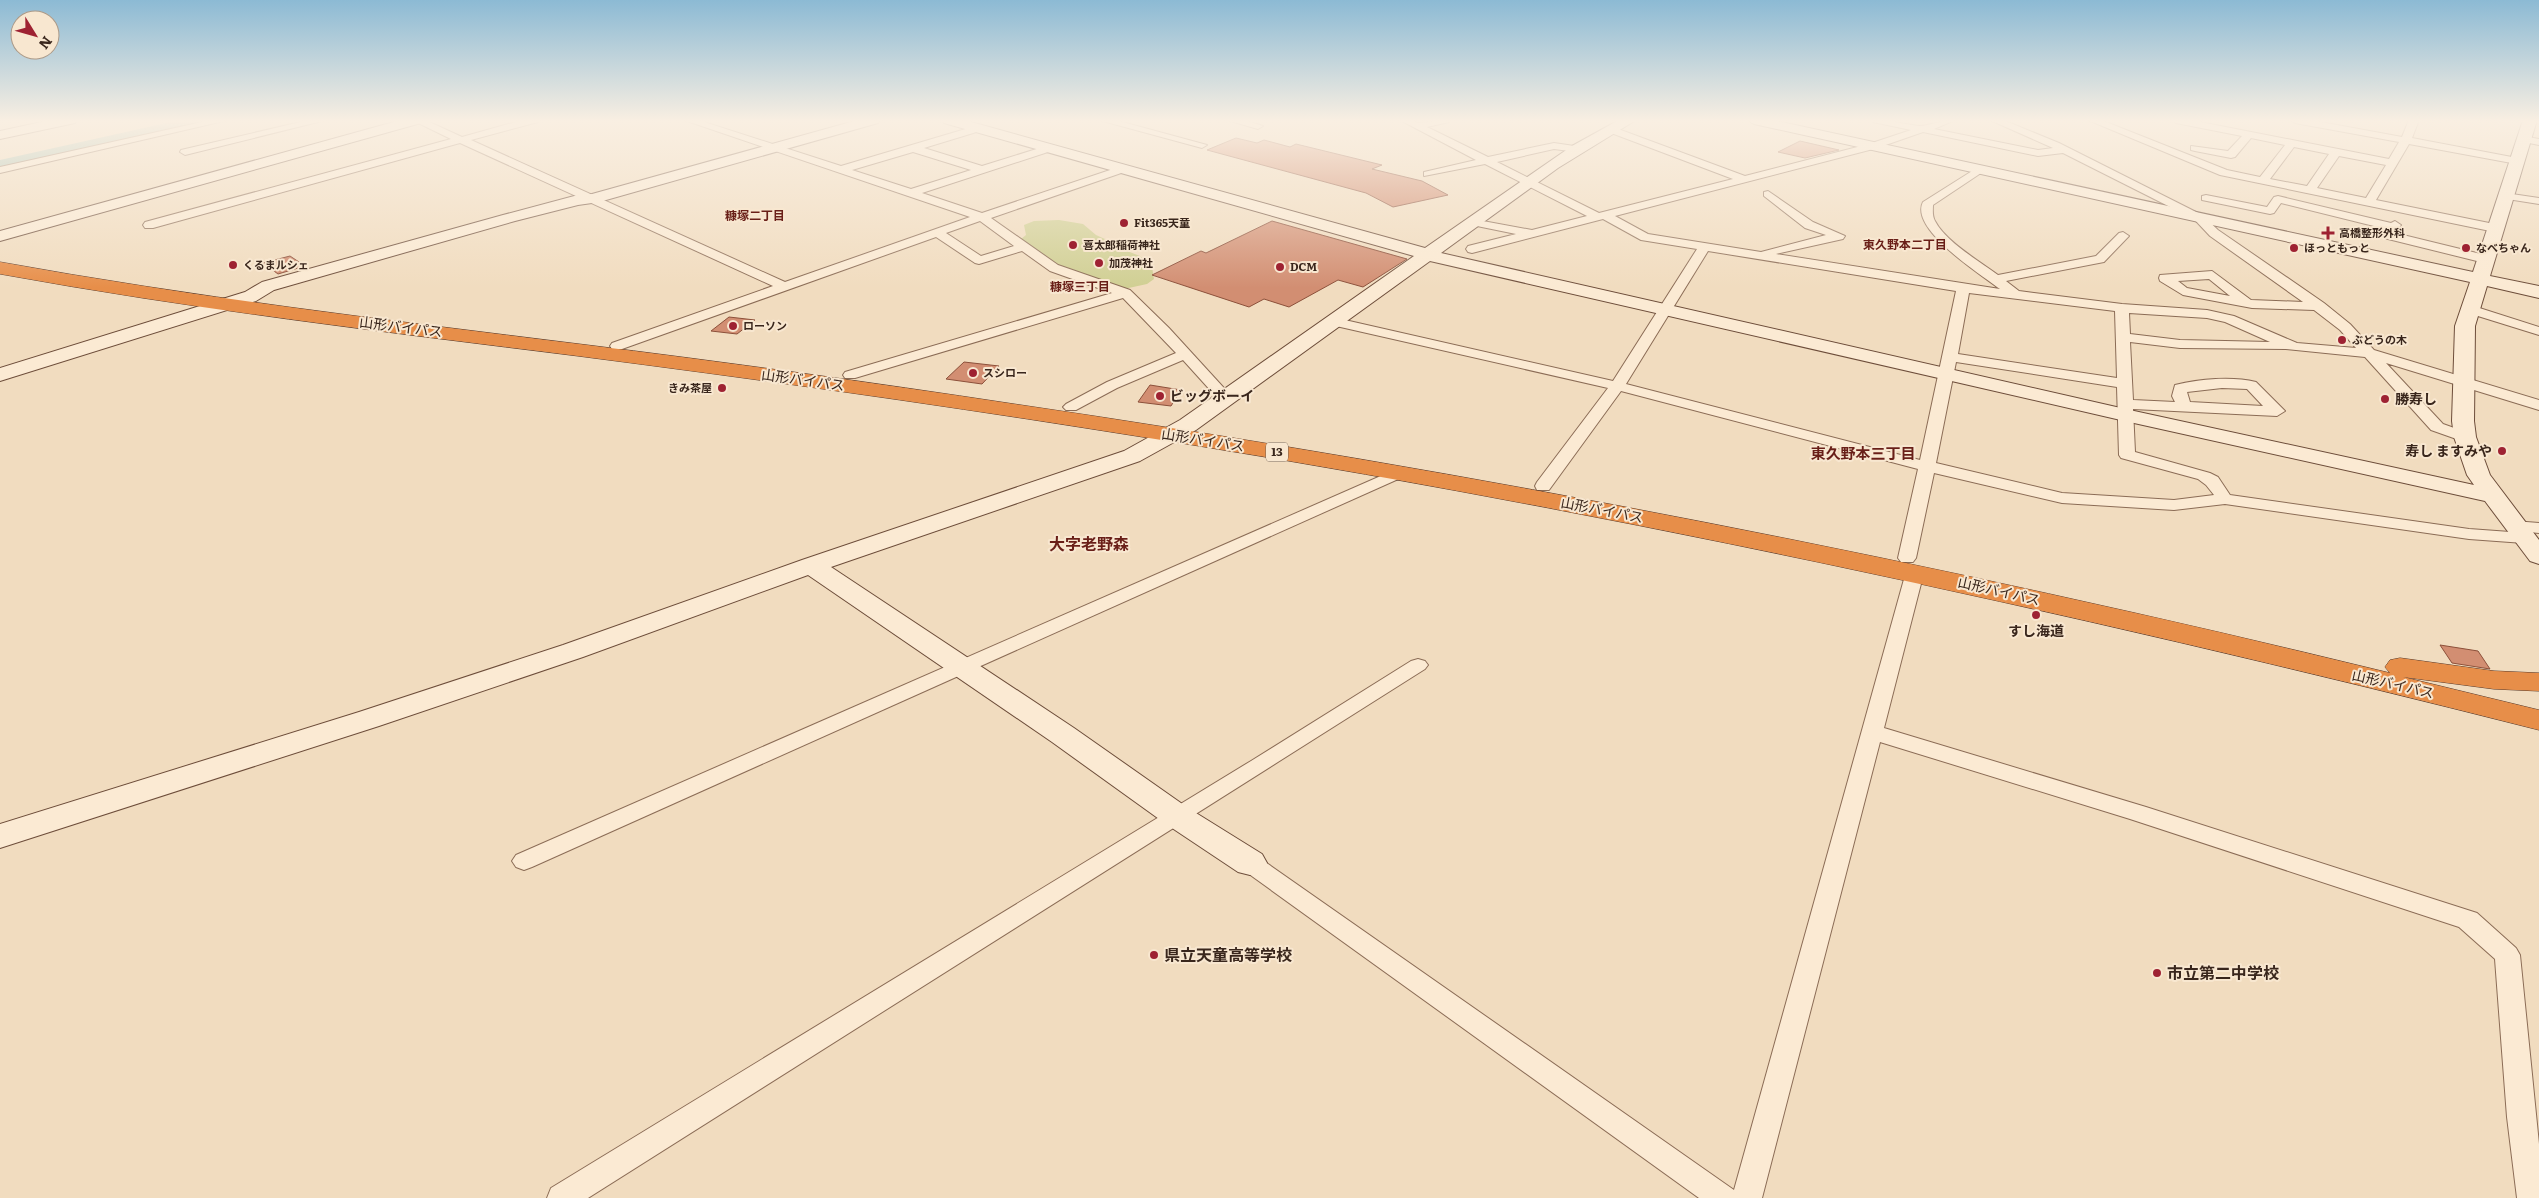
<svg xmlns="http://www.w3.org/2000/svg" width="2539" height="1198" viewBox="0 0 2539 1198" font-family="Literata,'Noto Sans JP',serif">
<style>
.green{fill:#d0cf93}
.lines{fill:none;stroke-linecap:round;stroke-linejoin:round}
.stream{stroke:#699182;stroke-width:3}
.river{fill:#a3c2b5;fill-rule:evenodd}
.building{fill:#d28e72;stroke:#8c503a}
.street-casing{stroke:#8b6c56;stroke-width:2}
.secondary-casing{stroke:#6d4d3a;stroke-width:2}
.highway-casing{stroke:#583a2b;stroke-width:1}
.street{fill:#fbead3;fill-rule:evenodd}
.secondary{fill:#fbead3;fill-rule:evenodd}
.highway{fill:#e78e49;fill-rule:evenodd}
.poi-dot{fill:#9e2232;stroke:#f8e7d0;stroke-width:2}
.labels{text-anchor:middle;stroke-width:4;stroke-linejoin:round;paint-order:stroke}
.far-poi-label{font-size:11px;font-weight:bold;fill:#39261c;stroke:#f8e7d0;text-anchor:start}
.far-neighbourhood-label{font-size:12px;font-weight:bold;fill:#691f18;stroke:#f8e7d0}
.shield{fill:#f8e7d0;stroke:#726052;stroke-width:1}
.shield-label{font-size:12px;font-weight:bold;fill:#39261c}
.street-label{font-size:14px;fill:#39261c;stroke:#f8e7d0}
.poi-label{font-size:14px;font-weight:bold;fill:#39261c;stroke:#f8e7d0;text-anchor:start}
.neighbourhood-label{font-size:15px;font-weight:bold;fill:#691f18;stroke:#f8e7d0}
.quarter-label{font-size:16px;font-weight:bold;fill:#691f18;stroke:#f8e7d0}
.near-poi-label{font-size:16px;font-weight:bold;fill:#39261c;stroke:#f8e7d0;text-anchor:start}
</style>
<rect width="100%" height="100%" fill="#f1dcbf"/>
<!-- green -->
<polygon class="green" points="1059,220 1083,224 1096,235 1116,244 1114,246 1140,256 1152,267 1154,279 1147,284 1124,289 1057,266 1021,239 1026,235 1024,225 1034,221"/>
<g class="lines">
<!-- stream -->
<polyline class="stream" points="0,170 23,160"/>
<!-- river -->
<polygon class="river" points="180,120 210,120 202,125 0,170 0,160"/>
</g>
<!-- building -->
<g class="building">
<polygon points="1236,138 1257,143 1264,140 1290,147 1296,144 1382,165 1372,169 1422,181 1448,195 1393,207 1366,193 1207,150"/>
<polygon points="1800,141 1839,150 1805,158 1778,152"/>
<polygon points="1272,221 1407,259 1363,287 1338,280 1289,307 1264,299 1249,307 1152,275 1201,251 1206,253"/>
<polygon points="290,256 305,266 278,274 263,263"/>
<polygon points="729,317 755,320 737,334 711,331"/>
<polygon points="964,362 999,366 982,384 946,379"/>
<polygon points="1150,385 1181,390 1171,406 1138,402"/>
<polygon points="2440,645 2478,651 2490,669 2452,663"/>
</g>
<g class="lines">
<!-- street casing -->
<g class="street-casing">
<g id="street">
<polygon points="211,120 228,120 0,173 0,167"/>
<polygon points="309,120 326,120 185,155 180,152 181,150"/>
<path d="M 412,120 L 425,120 L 462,137 L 523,120 L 539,120 L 538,122 L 471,140 L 785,282 L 970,217 L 684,120 L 698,120 L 841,166 L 979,125 L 983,126 L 983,130 L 924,148 L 982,166 L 1046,146 L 1054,146 L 1054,150 L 922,193 L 982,213 L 1119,167 L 1127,167 L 1127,171 L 991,218 L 1058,265 L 1130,290 L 1169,328 L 1234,399 L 1231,402 L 1221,402 L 1183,360 L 1117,388 L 1076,410 L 1066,410 L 1063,407 L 1066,404 L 1107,382 L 1176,353 L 1123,298 L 855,378 L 845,378 L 843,375 L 845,372 L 1112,293 L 1050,271 L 1022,251 L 979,264 L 975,263 L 936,237 L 622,349 L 612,349 L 610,346 L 612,343 L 773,286 L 460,143 L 153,228 L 145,228 L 143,225 L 145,222 L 451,139 ZM 913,152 L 971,170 L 911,189 L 852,170 ZM 980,221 L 1014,246 L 981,256 L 946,233 Z"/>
<polygon points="1099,120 1115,120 1207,145 1202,148"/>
<polygon points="1227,120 1244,120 1263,126 1258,129"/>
<path d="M 1400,120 L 1412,120 L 1418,123 L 1450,120 L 1449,122 L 1427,127 L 1488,157 L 1554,143 L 1581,147 L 1581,151 L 1577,152 L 1554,149 L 1497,162 L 1599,213 L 1733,179 L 1606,131 L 1605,129 L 1610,126 L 1745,176 L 1869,144 L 1911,130 L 1873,122 L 1872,120 C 1889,120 1903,124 1920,126 C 1928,126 1943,120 1955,120 L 1934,129 L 2038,150 L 2053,148 L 1990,120 L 2003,120 L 2059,143 L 2202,215 L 2218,230 L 2324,303 L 2350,324 L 2374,350 L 2539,400 L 2539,410 L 2386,363 L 2443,424 L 2471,434 L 2473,437 L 2465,442 L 2431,430 L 2365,357 L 2286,349 L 2180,348 L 2130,342 L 2133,400 L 2175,402 L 2172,396 L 2175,385 C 2199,379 2232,376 2256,382 L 2285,411 L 2277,416 L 2133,409 L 2135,452 L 2210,473 L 2218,477 L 2230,495 L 2469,529 L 2524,533 L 2530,534 L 2533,538 L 2530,542 L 2524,543 L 2469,539 L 2225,504 L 2174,510 L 2062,503 L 1934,473 L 1916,558 L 1913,562 L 1901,562 L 1898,558 L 1918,469 L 1621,391 L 1549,490 L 1537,490 L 1535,486 L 1537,482 L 1608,388 L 1336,326 L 1329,322 L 1336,318 L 1613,381 L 1697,249 L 1641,240 L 1603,219 L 1472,253 L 1468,252 L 1466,249 L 1468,246 L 1516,234 L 1472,225 L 1472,219 L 1532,230 L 1587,216 L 1485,164 L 1424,176 L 1424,172 L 1476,160 ZM 1923,132 L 2038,156 L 2063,153 L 2194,219 L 2210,236 L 2303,302 L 2251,300 L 2212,271 L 2160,275 L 2159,278 L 2160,281 L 2183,295 L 2252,308 L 2314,310 L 2340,330 L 2356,348 L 2297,343 L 2234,316 L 2207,310 L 2122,304 L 2019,291 L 2006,281 L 2104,262 L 2129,236 L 2123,232 L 2119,233 L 2096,256 L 1998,275 C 1979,261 1945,241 1935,221 C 1932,216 1933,210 1933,205 L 1984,171 L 1984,167 L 1980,166 L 1923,202 C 1909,229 1980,274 2000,289 L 1776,254 L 1843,239 L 1845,236 L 1813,222 L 1768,191 L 1764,192 L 1764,196 L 1805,228 L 1826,235 L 1761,252 L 1648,234 L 1615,216 L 1877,148 ZM 1708,251 L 1956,291 L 1920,460 L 1626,384 ZM 2209,279 L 2230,296 L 2187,288 L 2178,281 ZM 1969,293 L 2115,311 L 2117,378 L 1958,354 ZM 2129,313 L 2207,318 L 2225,322 L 2270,342 L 2180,340 L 2130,334 ZM 1956,362 L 2117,387 L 2119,455 L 2121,458 L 2198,479 L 2206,485 L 2214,495 L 2174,500 L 2062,493 L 1936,463 ZM 2222,388 L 2247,389 L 2263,406 L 2190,402 L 2187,392 Z"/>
<path d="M 2088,120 L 2101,120 L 2227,170 L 2260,177 L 2285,145 L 2251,138 L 2235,157 L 2231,158 L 2195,151 L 2191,150 L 2191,146 L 2228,151 L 2242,136 L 2176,123 L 2171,120 L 2190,120 L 2389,159 L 2399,142 L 2295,123 L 2290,120 L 2310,120 L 2402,137 L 2409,120 L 2419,120 L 2412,138 L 2517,158 L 2522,161 L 2517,164 L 2409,144 L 2376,200 L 2499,225 L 2501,228 L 2495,232 L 2220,175 ZM 2294,147 L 2329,154 L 2307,186 L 2270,179 ZM 2339,156 L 2386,165 L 2366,198 L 2317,188 Z"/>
<polygon points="2523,136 2539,139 2539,145 2519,141 2518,139"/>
<polygon points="2505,193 2539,198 2539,204 2501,198 2499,196"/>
<polygon points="2206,195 2267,207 2274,197 2278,196 2391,223 2395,221 2401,225 2395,233 2489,256 2491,259 2485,263 2384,238 2382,235 2386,229 2281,203 2274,213 2270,214 2202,200 2202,196"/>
<polygon points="2470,305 2539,327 2539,335 2465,312 2463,309"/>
<polygon points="1399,468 1407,473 1405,476 532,867 524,870 516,867 512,861 516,855"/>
<polygon points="2514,521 2539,523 2539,533 2508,530 2505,526 2508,522"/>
<polygon points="1915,567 1921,568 1924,572 1884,728 2146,807 2477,913 2516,948 2520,955 2539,1144 2539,1198 2517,1198 2507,1117 2495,959 2459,927 2130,819 1880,742 1762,1198 1699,1198 1242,869 1238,863 1242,857 1250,854 1258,857 1734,1190 1906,572 1909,568"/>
<polygon points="1418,659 1425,661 1428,665 1425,669 588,1198 547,1198 551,1188 1251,761 1411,661"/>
</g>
</g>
<!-- secondary casing -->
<g class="secondary-casing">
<g id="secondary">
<polygon points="51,120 77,120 75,123 0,139 0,131"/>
<polygon points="401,120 423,120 421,123 0,241 0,231"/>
<polygon points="858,120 880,120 878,123 599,202 578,205 515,221 274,290 256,301 0,381 0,368 245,292 262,282 503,215 578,195 592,194"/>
<polygon points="942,120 964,120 1425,248 1572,146 1619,120 1636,120 1558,168 1441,253 2125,409 2474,485 2467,475 2454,437 2452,421 2455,326 2470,282 1754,124 1747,120 1772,120 2473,272 2523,120 2537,120 2490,276 2539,286 2539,298 2487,286 2475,326 2474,421 2476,437 2490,475 2539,540 2539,564 2530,561 2485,501 2125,421 1430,261 1196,430 1140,461 831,567 1074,728 1188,808 1262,854 1267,863 1262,872 1250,875 1238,872 1166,824 1052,742 808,575 583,657 379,726 0,848 0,824 359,712 563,645 802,560 1124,451 1180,420 1414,256 944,123"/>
</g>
</g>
<!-- highway casing -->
<g class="highway-casing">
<path id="highway" d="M 0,262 C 192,297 386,320 579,344 C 725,362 869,382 1014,404 C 1476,472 1936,562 2390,673 L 2385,667 L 2390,660 L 2400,658 L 2494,671 L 2539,673 L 2539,691 L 2494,689 L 2403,677 L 2539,710 L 2539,730 C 2061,609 1579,504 1092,429 C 921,402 749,378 578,356 C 385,332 192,309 0,274 Z"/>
</g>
<!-- street -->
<use href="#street" class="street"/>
<!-- secondary -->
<use href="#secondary" class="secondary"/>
<!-- highway -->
<use href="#highway" class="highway"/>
</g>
<!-- sky -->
<linearGradient id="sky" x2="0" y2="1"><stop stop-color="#8cbad4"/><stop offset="0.42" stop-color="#f9efe2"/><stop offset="1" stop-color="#f9efe2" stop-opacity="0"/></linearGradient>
<rect width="2539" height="288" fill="url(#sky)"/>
<!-- markers -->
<g class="poi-dot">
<circle cx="1124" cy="223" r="5"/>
<path d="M2325.5 225.5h5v5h5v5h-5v5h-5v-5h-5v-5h5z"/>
<circle cx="1073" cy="245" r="5"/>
<circle cx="2294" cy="248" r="5"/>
<circle cx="2466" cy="248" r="5"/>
<circle cx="1099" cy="263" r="5"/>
<circle cx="233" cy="265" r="5"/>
<circle cx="1280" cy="267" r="5"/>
<circle cx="733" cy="326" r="5"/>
<circle cx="2342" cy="340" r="5"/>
<circle cx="973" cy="373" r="5"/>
<circle cx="722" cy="388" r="5"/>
<circle cx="1160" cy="396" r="5"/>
<circle cx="2385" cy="399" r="5"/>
<circle cx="2502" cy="451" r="5"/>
<circle cx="2036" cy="615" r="5"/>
<circle cx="1154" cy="955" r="5"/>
<circle cx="2157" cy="973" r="5"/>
</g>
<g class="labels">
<!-- far-poi labels -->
<g class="far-poi-label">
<text x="1134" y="227">Fit365天童</text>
<text x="2339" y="237">高橋整形外科</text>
<text x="1083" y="249">喜太郎稲荷神社</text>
<text x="2304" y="252">ほっともっと</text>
<text x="2476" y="252">なべちゃん</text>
<text x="1109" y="267">加茂神社</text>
<text x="243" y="269">くるまルシェ</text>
<text x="1290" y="271">DCM</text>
<text x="743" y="330">ローソン</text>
<text x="2352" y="344">ぶどうの木</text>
<text x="983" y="377">スシロー</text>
<text x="712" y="392" text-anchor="end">きみ茶屋</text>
</g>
<!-- far-neighbourhood labels -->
<g class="far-neighbourhood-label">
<text x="755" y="220">糠塚二丁目</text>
<text x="1905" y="249">東久野本二丁目</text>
<text x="1080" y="291">糠塚三丁目</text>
</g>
<!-- shield labels -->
<rect class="shield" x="1266" y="442.5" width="22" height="19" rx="4"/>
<g class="shield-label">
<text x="1277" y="456">13</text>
</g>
<!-- street labels -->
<g class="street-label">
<text transform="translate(401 327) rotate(7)" y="5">山形バイパス</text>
<text transform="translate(803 380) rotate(8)" y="5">山形バイパス</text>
<text transform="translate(1203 440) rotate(9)" y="5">山形バイパス</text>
<text transform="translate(1602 510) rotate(11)" y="5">山形バイパス</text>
<text transform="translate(1999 591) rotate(13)" y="5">山形バイパス</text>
<text transform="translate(2393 684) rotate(13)" y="5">山形バイパス</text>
</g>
<!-- poi labels -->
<g class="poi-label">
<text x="1170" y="401">ビッグボーイ</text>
<text x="2395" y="404">勝寿し</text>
<text x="2492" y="456" text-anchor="end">寿し ますみや</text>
<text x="2036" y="636" text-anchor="middle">すし海道</text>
</g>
<!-- neighbourhood labels -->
<g class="neighbourhood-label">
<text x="1863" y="459">東久野本三丁目</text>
</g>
<!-- quarter labels -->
<g class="quarter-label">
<text x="1089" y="550">大字老野森</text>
</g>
<!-- near-poi labels -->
<g class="near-poi-label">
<text x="1164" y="961">県立天童高等学校</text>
<text x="2167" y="979">市立第二中学校</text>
</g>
</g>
<!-- north arrow -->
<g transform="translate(35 35) rotate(127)"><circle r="24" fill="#f8e7d0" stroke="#ac9a88"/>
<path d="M0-4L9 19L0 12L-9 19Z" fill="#9e2232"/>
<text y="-8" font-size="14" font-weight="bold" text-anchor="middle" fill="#39261c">N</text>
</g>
</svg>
